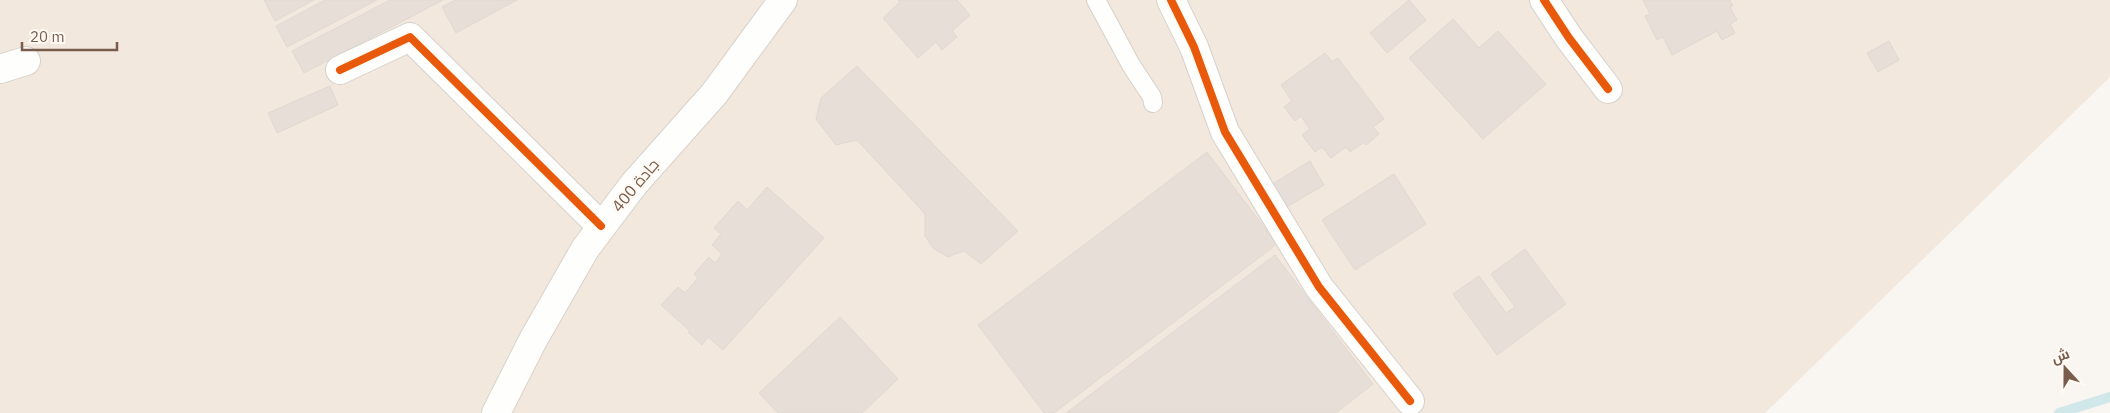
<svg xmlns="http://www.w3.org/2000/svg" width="2110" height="413" viewBox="0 0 2110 413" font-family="'IBM Plex Sans',Cairo,sans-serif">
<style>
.residential{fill:#f2e8de}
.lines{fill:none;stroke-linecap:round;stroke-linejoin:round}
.stream{stroke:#d0e8ea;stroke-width:10}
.building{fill:#e6ded7;stroke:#e2d8d2}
.service-casing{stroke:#d7d1cb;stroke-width:20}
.minor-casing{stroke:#d7d1cb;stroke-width:30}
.secondary-casing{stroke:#d9d2cb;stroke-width:30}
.service{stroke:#fefefd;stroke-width:18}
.minor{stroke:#fefefd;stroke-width:28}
.secondary{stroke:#fefefd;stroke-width:28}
.cycleway-casing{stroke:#fffaf3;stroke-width:11}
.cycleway{stroke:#e8590c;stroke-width:8}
.labels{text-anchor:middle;stroke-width:4;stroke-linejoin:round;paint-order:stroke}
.street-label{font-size:16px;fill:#7a5c4d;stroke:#fffaf3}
</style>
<rect width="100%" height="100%" fill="#f9f5f0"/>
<!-- residential -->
<polygon class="residential" points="0,0 2110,0 2110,77 1765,413 0,413"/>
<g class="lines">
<!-- stream -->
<polyline class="stream" points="2059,413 2110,397"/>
</g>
<!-- building -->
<g class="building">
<polygon points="264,0 314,0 275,21"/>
<polygon points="325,0 377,0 287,47 276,26"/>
<polygon points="390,0 443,0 304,73 292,51"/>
<polygon points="455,0 517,0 456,33 442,7"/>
<polygon points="898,0 957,0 970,15 952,31 957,37 942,50 936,42 918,58 883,18 900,2"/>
<polygon points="1409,0 1426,20 1387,53 1370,33"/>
<polygon points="1643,0 1730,0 1733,6 1730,7 1737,20 1730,24 1735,33 1722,40 1717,31 1672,55 1663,37 1657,40 1645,16 1650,14"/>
<polygon points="1453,19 1479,48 1498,31 1546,84 1483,139 1409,58"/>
<polygon points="1889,41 1899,60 1878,72 1867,53"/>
<polygon points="1325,53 1332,62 1338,58 1384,119 1373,127 1379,134 1366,145 1364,142 1350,152 1346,147 1331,158 1322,147 1315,152 1302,135 1310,129 1301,116 1295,121 1284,107 1292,101 1281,85"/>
<polygon points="857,66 1018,231 981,264 964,251 948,257 934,249 925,236 925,214 905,192 857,140 836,145 816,119 821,98"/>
<polygon points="330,86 338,105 277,133 268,113"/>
<polygon points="1207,152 1277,244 1054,413 1044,413 978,325"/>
<polygon points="1310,161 1324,185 1285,208 1271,185"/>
<polygon points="1394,174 1426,224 1355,270 1322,220"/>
<polygon points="767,187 824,238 723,350 708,337 702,345 688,332 690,331 661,305 678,287 685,293 698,278 694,274 709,257 715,263 722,254 712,245 721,234 714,228 738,201 747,210"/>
<polygon points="1525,249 1566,304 1497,355 1453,294 1479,276 1506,313 1515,307 1491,274"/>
<polygon points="1275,255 1373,384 1336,413 1066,413"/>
<polygon points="840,317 898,379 862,413 778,413 759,393"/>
</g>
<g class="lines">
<!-- service casing -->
<g class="service-casing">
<polyline id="service" points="1096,0 1131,65 1152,97 1153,103"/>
</g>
<!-- minor casing -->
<g class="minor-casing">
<g id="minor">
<polyline points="1171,0 1194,47 1225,132 1319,287 1410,401"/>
<polyline points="1544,0 1569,38 1608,89"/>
<polyline points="0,69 26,61"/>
<polyline points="340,70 410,37 601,226"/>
</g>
</g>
<!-- secondary casing -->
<g class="secondary-casing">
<polyline id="secondary" points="496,413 533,340 585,249 634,184 714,94 783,0"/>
</g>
<!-- service -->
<use href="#service" class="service"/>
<!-- minor -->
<use href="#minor" class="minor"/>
<!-- secondary -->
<use href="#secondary" class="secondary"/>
<!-- cycleway casing -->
<g class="cycleway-casing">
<g id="cycleway">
<polyline points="1171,0 1194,47 1225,132 1319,287 1410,401"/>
<polyline points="1544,0 1569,38 1608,89"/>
<polyline points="340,70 410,37 601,226"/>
</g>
</g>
<!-- cycleway -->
<use href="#cycleway" class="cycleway"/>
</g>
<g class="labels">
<!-- street labels -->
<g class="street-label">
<text transform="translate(635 185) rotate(-50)" y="6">جادة 400</text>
</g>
</g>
<!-- north arrow -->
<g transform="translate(2065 368) rotate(339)" stroke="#fffaf3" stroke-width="4" paint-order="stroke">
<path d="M0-4L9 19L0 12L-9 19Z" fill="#7a5c4d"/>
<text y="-8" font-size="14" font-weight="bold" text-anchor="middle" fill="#7a5c4d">ش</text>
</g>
<!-- scale -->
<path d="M22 42v8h95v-8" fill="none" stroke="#7a5c4d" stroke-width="2.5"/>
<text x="30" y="42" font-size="15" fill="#7a5c4d" stroke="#fffaf3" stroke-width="4" paint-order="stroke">20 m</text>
</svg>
